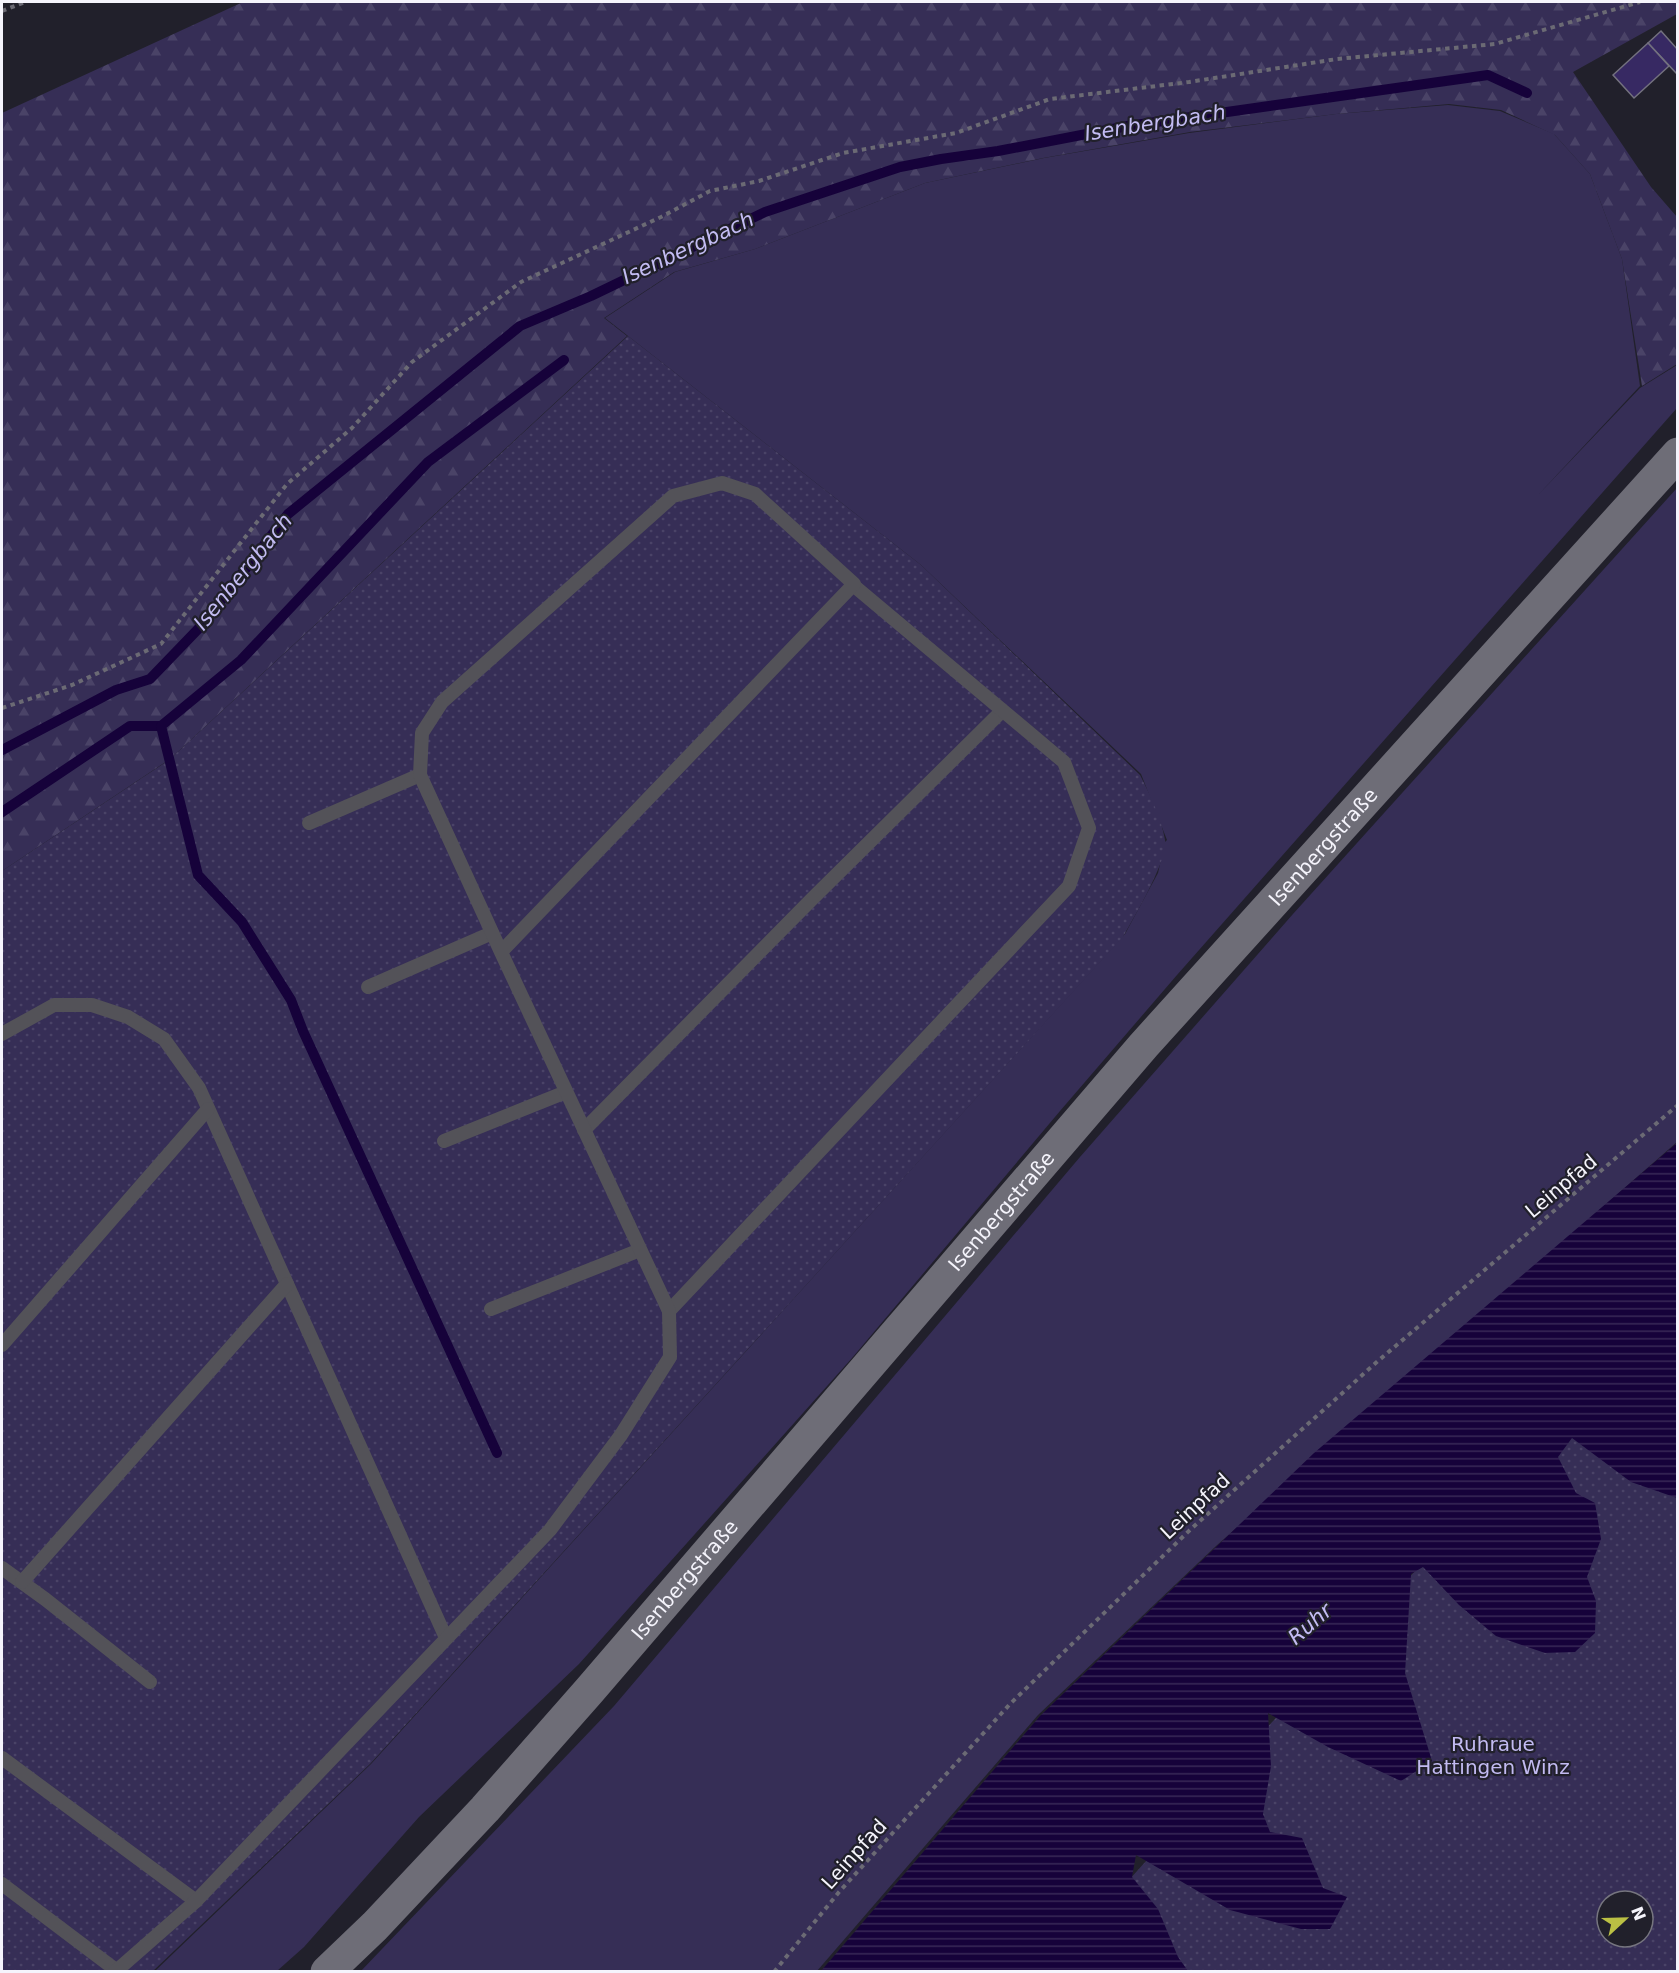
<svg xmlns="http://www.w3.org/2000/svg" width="1679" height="1973" viewBox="0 0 1679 1973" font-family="'DejaVu Sans',sans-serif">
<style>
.grass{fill:#362e56}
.forest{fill:url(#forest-firs)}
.park{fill:url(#park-dots);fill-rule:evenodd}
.water{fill:url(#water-rules)}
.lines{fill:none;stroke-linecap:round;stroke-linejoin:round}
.stream{stroke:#16023a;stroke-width:10}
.building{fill:#372963;stroke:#73717f;stroke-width:1.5}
.path{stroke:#6b6a74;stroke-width:4;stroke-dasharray:4.5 4.5;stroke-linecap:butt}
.service{stroke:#535258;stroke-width:14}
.secondary{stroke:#6e6d77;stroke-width:33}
.labels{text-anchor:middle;stroke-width:4.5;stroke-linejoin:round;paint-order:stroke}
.street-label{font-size:20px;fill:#f5f4fc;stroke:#21202b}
.park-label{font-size:20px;fill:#c2baf1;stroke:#21202b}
.water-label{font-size:21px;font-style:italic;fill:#c3bcf3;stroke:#21202b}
</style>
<defs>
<pattern id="forest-firs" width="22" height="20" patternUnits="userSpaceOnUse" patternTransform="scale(1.5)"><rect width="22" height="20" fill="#362e56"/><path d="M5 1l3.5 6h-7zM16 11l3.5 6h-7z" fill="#4a4367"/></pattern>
<pattern id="park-dots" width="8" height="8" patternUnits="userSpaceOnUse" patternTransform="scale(1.5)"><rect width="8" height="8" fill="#362e56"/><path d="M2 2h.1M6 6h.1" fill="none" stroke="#4a4367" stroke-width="1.8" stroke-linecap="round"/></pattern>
<pattern id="water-rules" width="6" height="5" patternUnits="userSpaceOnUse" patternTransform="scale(1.5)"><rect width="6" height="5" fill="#16023a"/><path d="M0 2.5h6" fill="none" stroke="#382857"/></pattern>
</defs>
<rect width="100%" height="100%" fill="#21202b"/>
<!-- grass -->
<g class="grass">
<polygon points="1448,105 1500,111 1554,134 1590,174 1622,259 1640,386 1538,495 1640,388 1677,365 1677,408 1177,975 1060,1111 852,1358 579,1664 419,1817 304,1947 277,1971 154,1972 371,1764 1125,934 1158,873 1165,842 1167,840 1141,774 921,565 605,318 675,272 755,249 925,183 1044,158 1189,133 1336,114"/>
<polygon points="1677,488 1677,1142 1216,1546 1038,1715 817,1971 360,1972 614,1706 1080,1157 1293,914"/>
</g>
<!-- forest -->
<polygon class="forest" points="243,2 1677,2 1677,14 1573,72 1651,187 1677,217 1677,364 1642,386 1622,259 1590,174 1555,135 1501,110 1449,104 1336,114 1190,132 1043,158 925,183 755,249 674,272 604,318 627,336 170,759 2,871 2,113"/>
<!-- park -->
<g class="park">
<path d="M 628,336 L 921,565 L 1140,775 C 1150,795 1161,817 1165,840 C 1168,861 1134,917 1123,937 L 370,1764 L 153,1971 L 2,1972 L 2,871 L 169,760 Z"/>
<path d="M 1677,1335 L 1677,1971 L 1046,1972 L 1257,1738 L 1474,1509 ZM 1607,1901 L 1643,1901 L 1643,1937 L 1607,1937 Z"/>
</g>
<!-- water -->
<polygon class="water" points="1677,1143 1677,1498 1631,1482 1572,1438 1558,1457 1576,1493 1595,1503 1601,1539 1587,1577 1596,1601 1595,1633 1575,1652 1545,1653 1496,1636 1459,1605 1423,1567 1411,1574 1405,1673 1432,1761 1401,1781 1328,1747 1268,1713 1271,1766 1263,1814 1270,1832 1302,1838 1323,1888 1347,1897 1330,1929 1301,1929 1230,1910 1136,1855 1132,1877 1158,1909 1178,1957 1188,1971 821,1971 1040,1716 1314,1453"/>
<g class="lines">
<!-- stream -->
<g class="stream">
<polyline points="2,750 116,690 150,679 202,625 288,514 520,326 591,296 765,212 900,167 941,159 998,151 1128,126 1488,75 1527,93"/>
<polyline points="2,812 130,726 161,726"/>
<polyline points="497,1453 303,1031 291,1000 242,922 198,875 161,726 241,660 428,462 564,360"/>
</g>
</g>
<!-- building -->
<g class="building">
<polygon points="1661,31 1678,50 1678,75 1648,43"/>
<polygon points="1648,43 1669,66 1634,98 1613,75"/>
</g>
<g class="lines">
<!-- path -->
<g class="path">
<polyline points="2,11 25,2"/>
<polyline points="2,708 72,685 161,644 287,484 352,428 412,362 521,282 661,217 710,191 759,181 843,153 956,133 1050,99 1189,82 1337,59 1495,44 1640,2"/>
<polyline points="774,1972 839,1892 1010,1704 1192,1528 1378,1361 1678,1105"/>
</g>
<!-- service -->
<g class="service">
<polyline points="309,823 420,775"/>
<polyline points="368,987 492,933"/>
<polyline points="2,1034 54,1005 92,1005 128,1017 164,1039 199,1088 446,1638"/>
<polyline points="584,1130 812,899 1002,711"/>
<polyline points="444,1141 566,1092"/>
<polyline points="491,1309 640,1250"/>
<polyline points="669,1311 1069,886 1089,828 1064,762 853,585"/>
<polyline points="2,1345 208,1109"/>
<polyline points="2,1568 45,1599 150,1682"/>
<polyline points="22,1582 287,1284"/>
<polyline points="2,1758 196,1901"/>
<polyline points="2,1884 116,1970"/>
<polyline points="115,1972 196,1901 550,1530 621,1435 670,1357 669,1311 501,952 420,775 422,733 442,702 673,496 722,483 755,494 854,584 501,952"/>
</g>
<!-- secondary -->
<path class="secondary" id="s1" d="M 327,1972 L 375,1926 L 485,1809 L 589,1691 L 1144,1045 L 1678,454"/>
</g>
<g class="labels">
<!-- street labels -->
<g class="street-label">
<text dy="7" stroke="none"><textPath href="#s1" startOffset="1503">Isenbergstraße</textPath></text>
<text transform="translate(1561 1186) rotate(-40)" y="7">Leinpfad</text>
<text dy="7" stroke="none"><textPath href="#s1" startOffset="1017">Isenbergstraße</textPath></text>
<text transform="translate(1195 1506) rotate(-43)" y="7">Leinpfad</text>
<text dy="7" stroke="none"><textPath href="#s1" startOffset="531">Isenbergstraße</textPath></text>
<text transform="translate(854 1854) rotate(-48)" y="7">Leinpfad</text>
</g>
<!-- park labels -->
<g class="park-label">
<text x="1493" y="1751">Ruhraue<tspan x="1493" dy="23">Hattingen Winz</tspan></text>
</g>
<!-- water labels -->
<g class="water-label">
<text transform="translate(1155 123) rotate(-9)" y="7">Isenbergbach</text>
<text transform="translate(688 248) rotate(-25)" y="7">Isenbergbach</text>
<text transform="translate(243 572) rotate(-51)" y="7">Isenbergbach</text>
<text transform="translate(1310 1624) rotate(-41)" y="7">Ruhr</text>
</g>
</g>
<!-- border -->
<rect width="1679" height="1973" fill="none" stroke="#f5f4fc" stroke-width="6"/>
<!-- north arrow -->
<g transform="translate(1625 1919) rotate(68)"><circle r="28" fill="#21202b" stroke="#76757f" stroke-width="1.5"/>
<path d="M0-4.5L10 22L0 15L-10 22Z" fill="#bbc044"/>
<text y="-9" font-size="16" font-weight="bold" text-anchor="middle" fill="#f5f4fc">N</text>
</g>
</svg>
